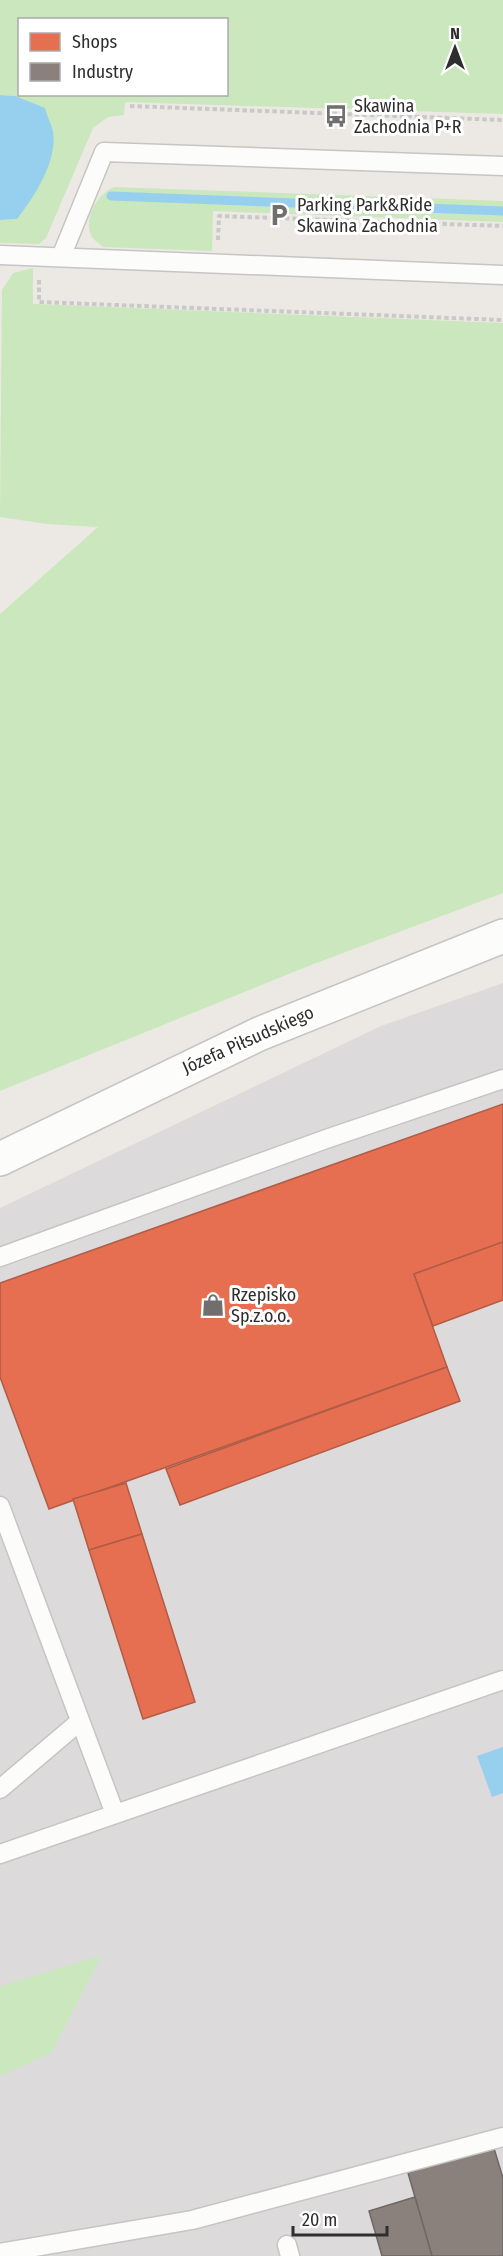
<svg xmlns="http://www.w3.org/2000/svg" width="503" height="2256" viewBox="0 0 503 2256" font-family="'Fira Sans Condensed',sans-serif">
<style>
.industrial{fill:#dddadb}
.green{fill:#cae7bd;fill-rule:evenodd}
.water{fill:#97cfee}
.shops{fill:#e76f51;stroke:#b05c46;stroke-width:1.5}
.industry{fill:#8a817c;stroke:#6e6865;stroke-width:1.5}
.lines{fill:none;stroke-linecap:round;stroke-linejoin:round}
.stream{stroke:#97cfee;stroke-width:9}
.lane-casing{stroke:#c5c5c5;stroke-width:21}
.secondary-casing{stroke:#c5c5c5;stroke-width:36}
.path{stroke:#c9c9c8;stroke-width:4;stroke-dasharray:4.5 3;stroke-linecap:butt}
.lane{stroke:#fcfcfb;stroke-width:18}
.secondary{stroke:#fcfcfb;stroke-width:33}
.labels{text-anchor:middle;stroke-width:6;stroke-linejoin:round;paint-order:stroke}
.poi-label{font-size:18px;fill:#2e2e2e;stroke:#fff;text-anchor:start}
.street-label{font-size:18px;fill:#2e2e2e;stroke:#fff}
</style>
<rect width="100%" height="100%" fill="#ece9e4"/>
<!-- industrial -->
<polygon class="industrial" points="503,983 503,2256 0,2256 0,1208 381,1026"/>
<!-- green -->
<g class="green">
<path d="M 0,0 L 503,0 L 503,114 L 125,102 L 124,115 L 108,117 L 93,128 L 46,238 L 39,244 L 0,243 L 0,220 L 17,219 L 16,96 L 0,95 ZM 20,20 L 226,20 L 226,94 L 20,94 Z"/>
<path d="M 114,187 L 503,201 L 503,222 L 213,211 L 212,251 L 103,247 C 100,244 94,240 92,237 C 82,218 98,194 114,187 Z"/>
<polygon points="33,268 33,304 503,323 503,893 311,965 0,1091 0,614 98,527 47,524 0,517 2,290 13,273"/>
<polygon points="102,1955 51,2053 0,2076 0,1986"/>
</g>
<!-- water -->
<g class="water">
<path d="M 0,95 L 15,96 L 45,108 C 47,116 51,124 53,131 C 58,161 34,197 17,219 L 0,220 Z"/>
<polygon points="503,1747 503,1793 492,1797 477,1756"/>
</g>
<!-- shops -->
<g class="shops">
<polygon points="503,1104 503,1242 414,1274 447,1367 49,1509 0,1377 0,1283"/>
<polygon points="503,1242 503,1300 433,1326 414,1274"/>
<polygon points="447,1367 460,1401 180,1505 166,1469"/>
<polygon points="126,1483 142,1534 89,1550 73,1499"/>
<polygon points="142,1534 195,1702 143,1719 89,1550"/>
</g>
<!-- industry -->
<g class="industry">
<polygon points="493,2145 503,2178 503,2256 432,2256 408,2173"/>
<polygon points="415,2197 432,2256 382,2256 369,2211"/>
</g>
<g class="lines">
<!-- stream -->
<polyline class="stream" points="111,196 503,211"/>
<!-- lane casing -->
<g class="lane-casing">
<g id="lane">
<polyline points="0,255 503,275"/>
<polyline points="61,257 104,152 503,166"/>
<polyline points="0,1257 329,1138 503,1079"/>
<polyline points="0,1506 115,1814"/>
<polyline points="0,1789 79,1722"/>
<polyline points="0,1854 503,1680"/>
<polyline points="287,2245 290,2256"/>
<polyline points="0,2253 192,2220 503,2137"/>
</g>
</g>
<!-- secondary casing -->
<g class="secondary-casing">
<polyline id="secondary" points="0,1159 259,1034 503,936"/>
</g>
<!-- path -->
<g class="path">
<polyline points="130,106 503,120"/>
<polyline points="218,240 219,216 503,226"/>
<polyline points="39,280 39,302 503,320"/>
</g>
<!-- lane -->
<use href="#lane" class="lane"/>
<!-- secondary -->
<use href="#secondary" class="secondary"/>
</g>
<!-- icons -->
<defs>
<g id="bus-bare" transform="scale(1.8)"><path d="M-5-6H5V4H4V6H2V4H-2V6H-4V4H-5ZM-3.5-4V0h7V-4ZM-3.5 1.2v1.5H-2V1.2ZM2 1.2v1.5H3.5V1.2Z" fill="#706f6e" stroke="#fff" stroke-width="2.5" paint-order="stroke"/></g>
<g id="parking-bare" transform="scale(1.8)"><path d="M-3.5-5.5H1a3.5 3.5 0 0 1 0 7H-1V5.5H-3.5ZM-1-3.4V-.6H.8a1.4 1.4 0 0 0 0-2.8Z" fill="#706f6e" stroke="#fff" stroke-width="2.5" paint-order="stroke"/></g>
<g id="shop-bare" transform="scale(1.8)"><path d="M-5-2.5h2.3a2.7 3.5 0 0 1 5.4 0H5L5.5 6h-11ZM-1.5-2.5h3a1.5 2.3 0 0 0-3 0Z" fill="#706f6e" stroke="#fff" stroke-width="2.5" paint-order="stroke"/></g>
</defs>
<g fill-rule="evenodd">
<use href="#bus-bare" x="336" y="116"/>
<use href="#parking-bare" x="279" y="215"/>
<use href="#shop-bare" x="213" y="1305"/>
</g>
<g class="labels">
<!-- poi labels -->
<g class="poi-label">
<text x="354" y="112">Skawina<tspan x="354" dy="21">Zachodnia P+R</tspan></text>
<text x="297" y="211">Parking Park&amp;Ride<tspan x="297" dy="21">Skawina Zachodnia</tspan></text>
<text x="231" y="1301">Rzepisko<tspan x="231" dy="21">Sp.z.o.o.</tspan></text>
</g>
<!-- street labels -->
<g class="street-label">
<text transform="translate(248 1040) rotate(-24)" y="6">Józefa Piłsudskiego</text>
</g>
</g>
<!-- legend -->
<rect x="18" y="18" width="210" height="78" fill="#ffffff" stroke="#ababab" stroke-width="1.5"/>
<rect x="30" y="33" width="30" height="18" fill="#e76f51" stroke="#ababab" stroke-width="1.5"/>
<text x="72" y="48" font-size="18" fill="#2e2e2e">Shops</text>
<rect x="30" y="63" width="30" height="18" fill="#8a817c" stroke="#ababab" stroke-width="1.5"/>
<text x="72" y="78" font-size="18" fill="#2e2e2e">Industry</text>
<!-- north arrow -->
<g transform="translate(455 48)" stroke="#ffffff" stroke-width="4.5" paint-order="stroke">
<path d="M0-4.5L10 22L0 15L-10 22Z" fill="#2e2e2e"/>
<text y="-9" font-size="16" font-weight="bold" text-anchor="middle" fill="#2e2e2e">N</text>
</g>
<!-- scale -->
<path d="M293 2226v9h94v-9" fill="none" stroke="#2e2e2e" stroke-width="3"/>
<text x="302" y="2226" font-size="18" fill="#2e2e2e" stroke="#ffffff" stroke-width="4.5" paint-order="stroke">20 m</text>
</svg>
